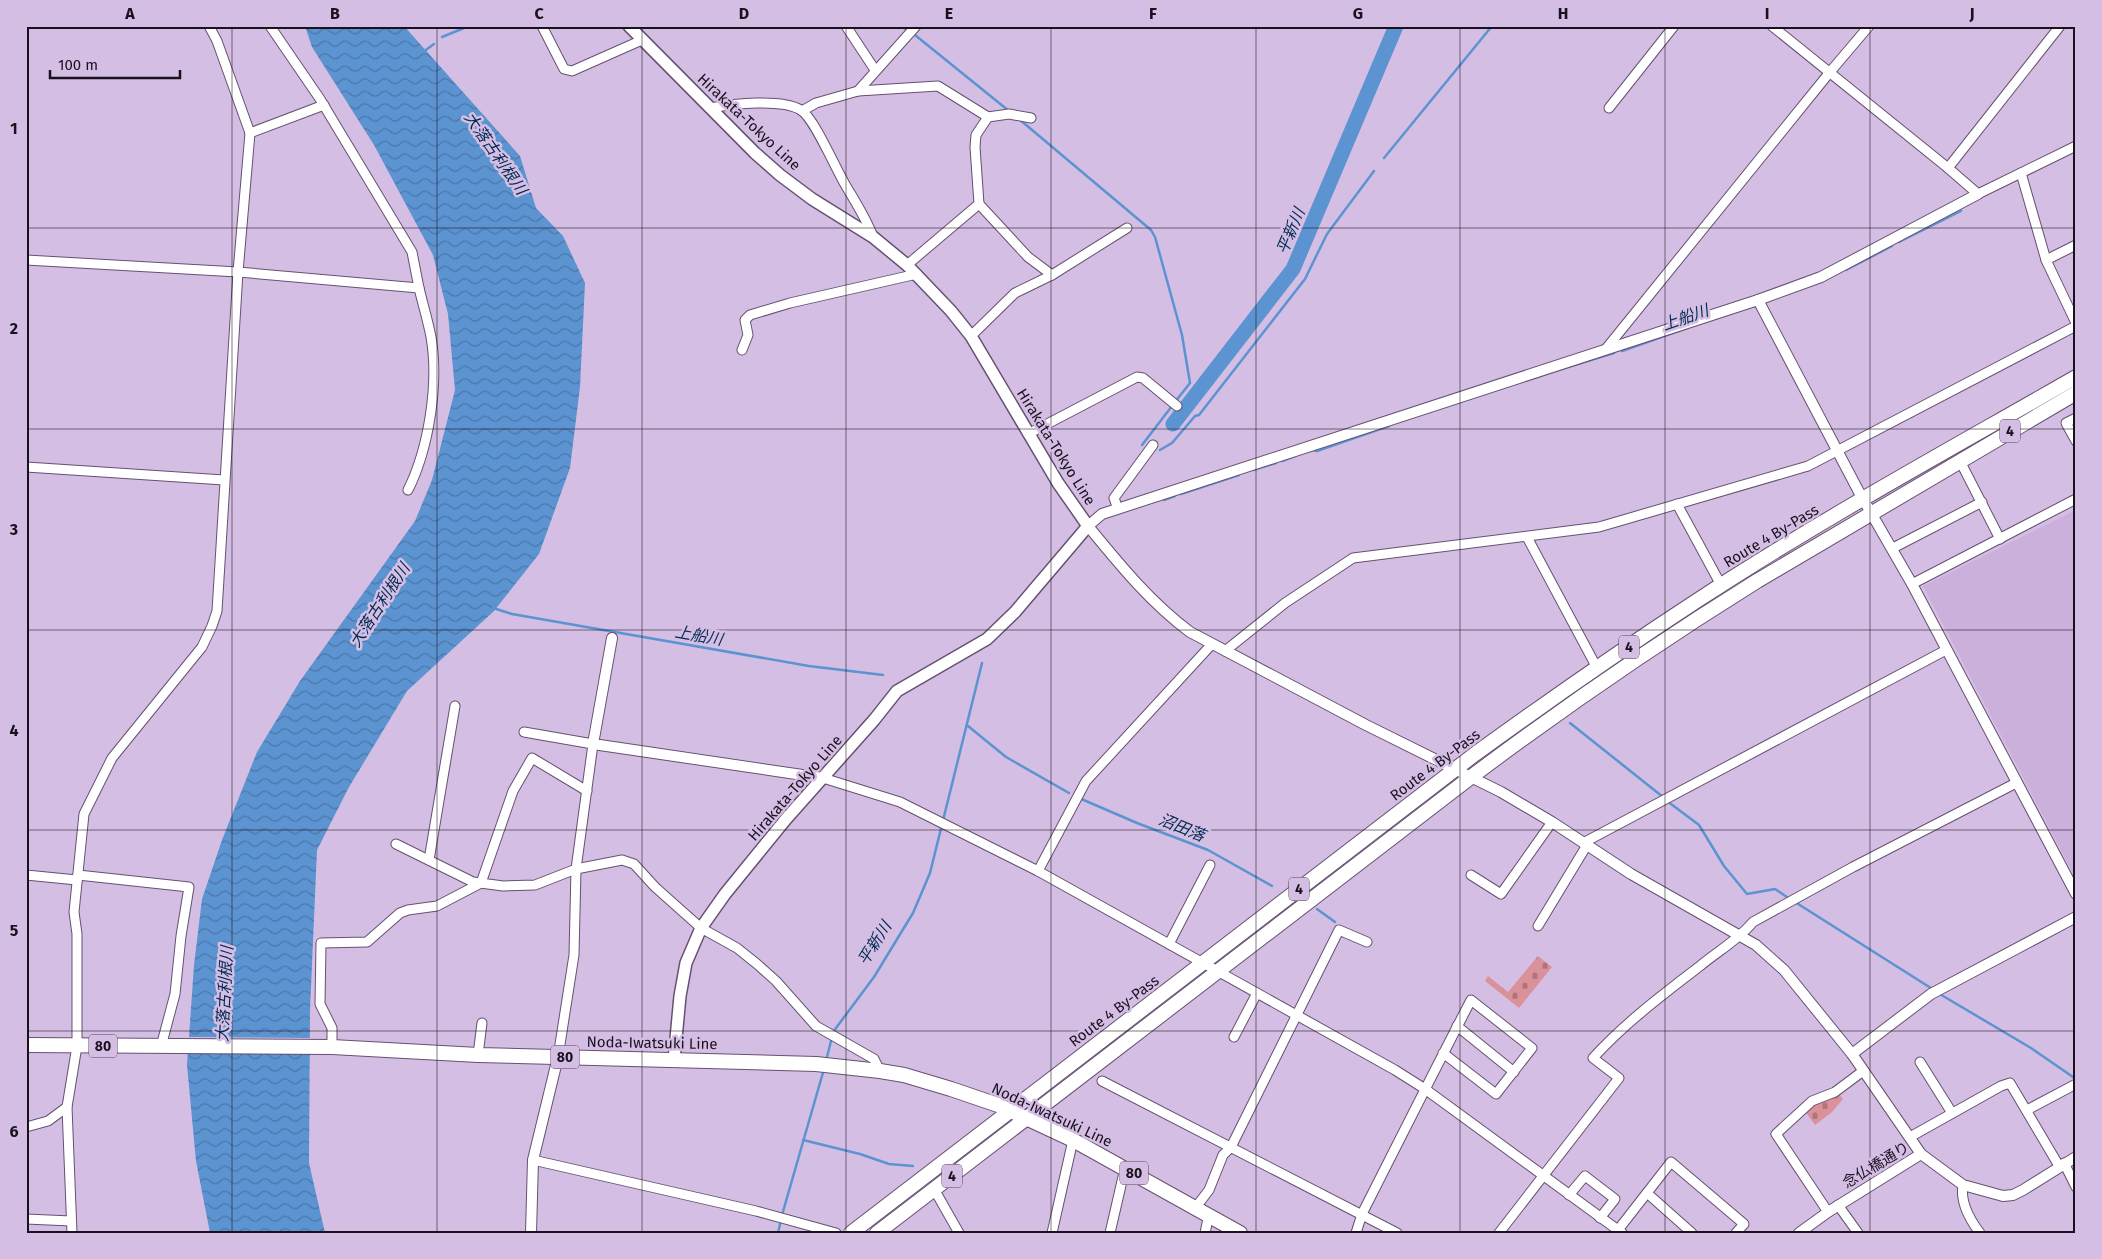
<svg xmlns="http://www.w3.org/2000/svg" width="2102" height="1259" viewBox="0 0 2102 1259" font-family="'Fira Sans','Noto Sans JP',sans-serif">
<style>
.built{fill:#cbb0dc}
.cemetery{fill:url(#cemetery-stones)}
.water{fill:url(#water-waves)}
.pier{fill:#d5bee4}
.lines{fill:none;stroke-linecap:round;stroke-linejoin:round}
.stream{stroke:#5c93d1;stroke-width:2.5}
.river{stroke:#5c93d1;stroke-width:15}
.minor-casing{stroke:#655171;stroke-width:11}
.tertiary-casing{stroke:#655171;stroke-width:12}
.secondary-casing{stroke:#655171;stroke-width:14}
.primary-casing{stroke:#655171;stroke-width:16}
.trunk-casing{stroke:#655171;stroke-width:16}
.minor{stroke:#fff;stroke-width:9}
.tertiary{stroke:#fff;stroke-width:10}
.secondary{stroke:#fff;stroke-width:11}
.primary{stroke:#fff;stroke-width:14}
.trunk{stroke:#fff;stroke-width:14}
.grid{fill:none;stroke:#1a111f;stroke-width:1;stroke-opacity:0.55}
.labels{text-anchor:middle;stroke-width:5;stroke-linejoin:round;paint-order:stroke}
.shield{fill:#d5bee4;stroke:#52455a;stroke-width:1}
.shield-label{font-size:14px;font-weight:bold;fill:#1a111f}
.street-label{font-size:15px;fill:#1a111f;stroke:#d5bee4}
.water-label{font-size:16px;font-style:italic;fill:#022b52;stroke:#d5bee4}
.neatline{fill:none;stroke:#1a111f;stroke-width:2}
.grid-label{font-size:16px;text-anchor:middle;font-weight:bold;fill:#1a111f}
</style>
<defs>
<pattern id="cemetery-stones" width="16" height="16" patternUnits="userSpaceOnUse" patternTransform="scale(1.25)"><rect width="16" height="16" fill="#da9199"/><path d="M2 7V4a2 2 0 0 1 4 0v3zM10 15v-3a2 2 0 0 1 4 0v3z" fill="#b0757c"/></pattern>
<pattern id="water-waves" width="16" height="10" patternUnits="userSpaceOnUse" patternTransform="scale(1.25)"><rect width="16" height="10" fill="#5c93d1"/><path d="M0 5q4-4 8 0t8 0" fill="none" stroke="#4b77a9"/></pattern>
</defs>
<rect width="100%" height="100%" fill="#d5bee4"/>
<!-- built -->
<polygon class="built" points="2076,510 2076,879 1923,586"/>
<!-- cemetery -->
<g class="cemetery">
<polygon points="1538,956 1552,967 1519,1008 1485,981 1488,976 1508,992"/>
<polygon points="1837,1092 1843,1099 1832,1112 1815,1125 1804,1110"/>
</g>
<!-- water -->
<polygon class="water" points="305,26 404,26 520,156 536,208 563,236 585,283 580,387 570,468 539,554 494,611 407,691 349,787 317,850 310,1010 309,1163 325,1233 210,1233 196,1161 187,1065 194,965 202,899 222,840 257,752 300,681 415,521 432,480 455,390 448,314 433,255 374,145 312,47"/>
<!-- pier -->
<polygon class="pier" points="187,1037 312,1038 312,1051 186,1050"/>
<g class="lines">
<!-- stream -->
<g class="stream">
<polyline points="901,26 915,35 1009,111"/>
<polyline points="442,37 469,26"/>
<polyline points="423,52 434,44"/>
<polyline points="1019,119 1151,230 1155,237 1182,335 1190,383 1175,402"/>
<polyline points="1384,158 1492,26"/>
<polyline points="1899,242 1961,211"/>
<polyline points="1846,270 1892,246"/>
<polyline points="1622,351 1687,328"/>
<polyline points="1561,369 1614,353"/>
<polyline points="1142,445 1172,406"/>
<polyline points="1160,450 1172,443 1195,416 1199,415 1305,279 1327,234 1374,171"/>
<polyline points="1312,450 1317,451 1389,426"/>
<polyline points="1282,461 1295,456"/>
<polyline points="1253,470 1276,463"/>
<polyline points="1181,494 1239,475"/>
<polyline points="1164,500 1175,496"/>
<polyline points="493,608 512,614 809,666 883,675"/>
<polyline points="1570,723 1663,797"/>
<polyline points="968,726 1006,757 1069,793"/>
<polyline points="1079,798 1137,823 1208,850 1272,886"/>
<polyline points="1667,801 1699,825 1724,866 1747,894 1775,889 1790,899"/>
<polyline points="1795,902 1934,990"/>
<polyline points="1317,909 1335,922"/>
<polyline points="1938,993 2031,1048 2073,1077"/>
<polyline points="833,1032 874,977 913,913 930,873 982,663"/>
<polyline points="826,1061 832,1037"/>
<polyline points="803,1140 860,1154 889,1164 913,1166"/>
<polyline points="782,1215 824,1069"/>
<polyline points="778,1233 781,1220"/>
</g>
<!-- river -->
<polyline class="river" points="1173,424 1293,269 1396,26"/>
<!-- minor casing -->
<g class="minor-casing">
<g id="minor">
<polyline points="270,26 320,99 412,252 419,288"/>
<polyline points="542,26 564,69 572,71 642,40"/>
<polyline points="846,26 875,70"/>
<polyline points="1772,26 1948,168 1978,194 2076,146"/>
<polyline points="858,91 938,86 988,117"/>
<path d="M 710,108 C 733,104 781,98 801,110 C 815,119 836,170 846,186 C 856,203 866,218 873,237"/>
<polyline points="1609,108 1674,26"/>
<polyline points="802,111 816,103 858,91 916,26"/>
<polyline points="1031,118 1009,114 988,117 976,135 975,147 979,204 1028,257 1052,275"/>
<polyline points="250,133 324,105"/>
<polyline points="1948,168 2060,26"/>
<polyline points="2021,173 2046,260 2076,323"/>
<path d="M 26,260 L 238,272 L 419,288 C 423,305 428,321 431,337 C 439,383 429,448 408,490"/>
<polyline points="2046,260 2076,245"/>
<polyline points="907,265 979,204"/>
<polyline points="971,336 1015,293 1052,275 1127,228"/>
<polyline points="742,350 748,335 745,320 750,315 790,303 917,274"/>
<polyline points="1605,350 1830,72 1869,26"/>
<polyline points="2076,418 2066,423 2076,441"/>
<polyline points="1028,434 1137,377 1143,378 1177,406"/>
<polyline points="1960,461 2000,539"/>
<polyline points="26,467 224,480"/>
<polyline points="1677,504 1721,585"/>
<polyline points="1118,509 1114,498 1153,445"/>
<polyline points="1527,537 1597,668"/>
<polyline points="1893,548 1982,502"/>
<polyline points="1912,584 2076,499"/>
<polyline points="1225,651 1285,603 1353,558 1599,527 1808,466 2076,326"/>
<polyline points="524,732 593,744 576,869 574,955 558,1057"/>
<polyline points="823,778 900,802 1038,871 1395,1070 1425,1089 1622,1233"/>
<polyline points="1583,843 1946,650"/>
<polyline points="396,844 473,882 503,886 535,885 576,869 622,860 634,864 655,887 701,928 737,948 757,964 776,981 816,1026 874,1059 880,1071"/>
<polyline points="429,860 455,706"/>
<polyline points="1038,871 1086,781 1212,644"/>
<polyline points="26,875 77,880"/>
<polyline points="78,875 189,887 181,936 175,994 163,1039 163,1046"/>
<polyline points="1471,875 1501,894 1552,822"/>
<polyline points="1538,926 1587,845"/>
<polyline points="1169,944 1210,865"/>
<polyline points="1457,1026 1514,1072"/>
<polyline points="1234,1037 1257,993"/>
<polyline points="332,1047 332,1028 320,1004 321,943 367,942 400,913 408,910 437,906 481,883 513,791 532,758 587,791"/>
<polyline points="478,1055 482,1023"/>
<polyline points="1920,1062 1952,1113"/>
<polyline points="1102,1081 1397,1233"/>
<polyline points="2027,1110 2076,1084"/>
<polyline points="26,1127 48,1121 67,1107"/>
<polyline points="1910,1137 2001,1086 2010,1083 2059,1166"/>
<polyline points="533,1160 756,1211 836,1233"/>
<polyline points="2064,1163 2076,1187"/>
<path d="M 1963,1185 C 1960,1202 1970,1220 1980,1233"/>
<polyline points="934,1189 959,1233"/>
<polyline points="1647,1193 1692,1233"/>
<polyline points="1569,1195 1585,1176 1615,1199 1600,1218"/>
<polyline points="1838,1205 1858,1233"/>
<polyline points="1196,1207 1209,1190 1223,1155 1231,1147 1339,930 1367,942"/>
<polyline points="1828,1212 1776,1134 1812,1101 1835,1092 1863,1071"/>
<polyline points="26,1219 71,1221"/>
<polyline points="1618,1230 1671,1162 1744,1224 1736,1233"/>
<polyline points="72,1233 67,1107 77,1046 77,934 74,912 84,814 112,758 202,647 212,626 217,611 238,272 250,133 217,41 209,26"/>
<polyline points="1052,1233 1073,1140"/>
<polyline points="1110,1233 1125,1168"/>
<polyline points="1205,1233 1209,1214"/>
<path d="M 1356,1233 L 1362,1214 C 1398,1143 1434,1071 1471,1000 L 1532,1048 L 1496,1094 L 1443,1053"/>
<path d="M 1499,1233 L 1619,1078 L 1593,1058 C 1625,1023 1662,995 1700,966 C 1718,951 1738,940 1753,922 L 1853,867 L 2016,783"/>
</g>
</g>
<!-- tertiary casing -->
<g class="tertiary-casing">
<g id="tertiary">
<polyline points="1758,300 1859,492 1912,584 2076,894"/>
<polyline points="612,638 593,744 823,778"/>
<polyline points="1852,1054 1931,994 2076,917"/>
<path d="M 1921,1154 L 1852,1054 L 1784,970 L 1756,945 L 1631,874 L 1552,822 L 1501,792 L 1366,725 L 1190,632 C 1150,602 1120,565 1088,526 L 1102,514 L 1758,300 L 1821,277 L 1978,194"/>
<polyline points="531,1233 533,1160 558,1057"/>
<polyline points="1799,1233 1828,1212 1921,1154 1963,1185 2003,1196 2013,1195 2023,1190 2076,1157"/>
</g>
</g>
<!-- secondary casing -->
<g class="secondary-casing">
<polyline id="secondary" points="629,26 755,153 780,175 812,199 873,237 907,265 951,311 971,336 1058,483 1088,526 1015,612 987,639 897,691 874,720 786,819 725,894 701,928 686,963 680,996 674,1060"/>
</g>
<!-- primary casing -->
<g class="primary-casing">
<polyline id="primary" points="26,1045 332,1047 478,1055 816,1064 880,1071 904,1075 951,1089 998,1105 1073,1140 1240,1233"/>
</g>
<!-- trunk casing -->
<g class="trunk-casing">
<g id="trunk">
<path d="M 851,1233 L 1475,754 C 1548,701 1623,649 1698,600 C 1820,520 1949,450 2076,377"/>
<path d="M 877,1233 L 1471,777 C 1563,708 1659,642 1757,581 L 2076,393"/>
</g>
</g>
<!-- minor -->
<use href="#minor" class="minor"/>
<!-- tertiary -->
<use href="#tertiary" class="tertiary"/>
<!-- secondary -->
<use href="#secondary" class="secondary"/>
<!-- primary -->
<use href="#primary" class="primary"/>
<!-- trunk -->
<use href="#trunk" class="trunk"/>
</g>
<!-- grid -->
<path class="grid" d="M 232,26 L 232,1233M 437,26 L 437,1233M 642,26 L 642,1233M 846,26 L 846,1233M 1051,26 L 1051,1233M 1256,26 L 1256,1233M 1460,26 L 1460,1233M 1665,26 L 1665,1233M 1870,26 L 1870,1233M 26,228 L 2076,228M 26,429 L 2076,429M 26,630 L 2076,630M 26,830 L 2076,830M 26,1031 L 2076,1031"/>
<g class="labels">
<!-- shield labels -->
<g class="shield">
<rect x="2000" y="419.5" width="20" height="23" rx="4"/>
<rect x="1619" y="635.5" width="20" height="23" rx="4"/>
<rect x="1289" y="877.5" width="20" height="23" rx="4"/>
<rect x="89" y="1034.5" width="28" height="23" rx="4"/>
<rect x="551" y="1045.5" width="28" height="23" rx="4"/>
<rect x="1120" y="1161.5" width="28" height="23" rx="4"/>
<rect x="942" y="1164.5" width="20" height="23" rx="4"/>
</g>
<g class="shield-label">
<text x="2010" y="436">4</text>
<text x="1629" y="652">4</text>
<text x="1299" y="894">4</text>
<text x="103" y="1051">80</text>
<text x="565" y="1062">80</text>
<text x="1134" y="1178">80</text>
<text x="952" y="1181">4</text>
</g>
<!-- street labels -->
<g class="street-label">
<text transform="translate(749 122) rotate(43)" y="5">Hirakata-Tokyo Line</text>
<text transform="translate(1056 447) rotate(58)" y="5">Hirakata-Tokyo Line</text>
<text transform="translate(1771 536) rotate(-31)" y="5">Route 4 By-Pass</text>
<text transform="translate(1435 765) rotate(-37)" y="5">Route 4 By-Pass</text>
<text transform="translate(795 788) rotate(-49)" y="5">Hirakata-Tokyo Line</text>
<text transform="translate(1114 1011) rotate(-37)" y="5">Route 4 By-Pass</text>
<text transform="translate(652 1043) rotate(1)" y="5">Noda-Iwatsuki Line</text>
<text transform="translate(1052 1115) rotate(25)" y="5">Noda-Iwatsuki Line</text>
<text transform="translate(1876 1165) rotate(-31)" y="5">念仏橋通り</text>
</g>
<!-- water labels -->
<g class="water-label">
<text transform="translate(496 153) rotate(55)" y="6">大落古利根川</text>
<text transform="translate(1290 231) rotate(-67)" y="6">平新川</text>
<text transform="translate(1685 317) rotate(-19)" y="6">上船川</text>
<text transform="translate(379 605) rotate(-57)" y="6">大落古利根川</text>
<text transform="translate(699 635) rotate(10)" y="6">上船川</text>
<text transform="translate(1182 827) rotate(22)" y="6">沼田落</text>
<text transform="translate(874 943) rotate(-58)" y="6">平新川</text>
<text transform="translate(224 994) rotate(-87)" y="6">大落古利根川</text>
</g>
</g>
<!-- border -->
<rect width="2102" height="1259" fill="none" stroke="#d5bee4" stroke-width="55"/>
<!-- scale -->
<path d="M50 70v8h130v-8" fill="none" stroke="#1a111f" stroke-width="2.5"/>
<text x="58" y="70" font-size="15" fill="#1a111f" stroke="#d5bee4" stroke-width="4" paint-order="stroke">100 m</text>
<rect x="28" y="28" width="2046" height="1204" class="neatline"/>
<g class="grid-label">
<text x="130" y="19">A</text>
<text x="335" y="19">B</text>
<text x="539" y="19">C</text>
<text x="744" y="19">D</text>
<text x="949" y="19">E</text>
<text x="1153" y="19">F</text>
<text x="1358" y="19">G</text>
<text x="1563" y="19">H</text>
<text x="1767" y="19">I</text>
<text x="1972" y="19">J</text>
<text x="14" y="134">1</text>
<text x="14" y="334">2</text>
<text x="14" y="535">3</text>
<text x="14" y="736">4</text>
<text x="14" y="936">5</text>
<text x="14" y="1137">6</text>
</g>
</svg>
